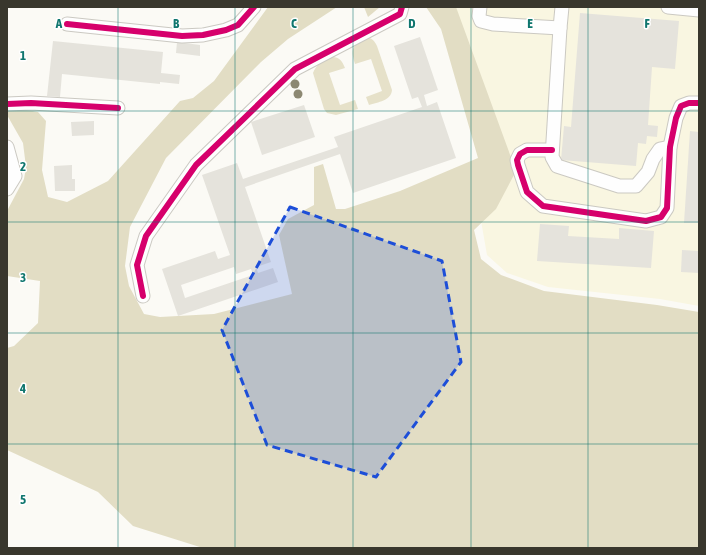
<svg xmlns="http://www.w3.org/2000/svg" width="706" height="555" viewBox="0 0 706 555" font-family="'Asap Condensed',sans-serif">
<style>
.built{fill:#f9f6e1}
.green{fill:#e6e1c9}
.forest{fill:#e2ddc4}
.building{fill:#e5e3dc;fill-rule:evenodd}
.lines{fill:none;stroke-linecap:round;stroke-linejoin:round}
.minor-casing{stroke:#cbc9c2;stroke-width:15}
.minor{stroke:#fefefe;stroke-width:13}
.cycleway-casing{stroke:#fff;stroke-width:8}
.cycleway{stroke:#d6006c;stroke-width:6}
.tree{fill:#8c8872}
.marked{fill:#1d4ed8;fill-opacity:0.2;stroke:#1d4ed8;stroke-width:3;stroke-dasharray:8 5;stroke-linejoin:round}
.grid{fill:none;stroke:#0f766e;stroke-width:1;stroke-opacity:0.55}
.grid-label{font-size:13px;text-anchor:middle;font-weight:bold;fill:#0f766e;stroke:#fff;stroke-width:3;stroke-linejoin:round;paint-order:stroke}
</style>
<rect width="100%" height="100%" fill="#fbfaf5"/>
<!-- built -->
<polygon class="built" points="445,7 699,7 699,306 660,299 548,287 507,273 487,255 480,215 503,175"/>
<!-- green -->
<g class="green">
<path d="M 365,38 C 371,37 374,40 377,46 L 392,90 C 391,101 378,102 369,105 L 366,97 L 382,91 L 371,59 L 355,64 C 351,50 351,46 365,38 Z"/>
<path d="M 332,57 C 340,57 342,61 345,68 L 329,73 L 340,105 L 355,100 L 358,109 L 336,115 L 327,113 L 324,109 L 313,73 C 316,64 324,61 332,57 Z"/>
</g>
<!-- forest -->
<g class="forest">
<polygon points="268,7 337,7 288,39 261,62 166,158 130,227 125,266 129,286 144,314 160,317 214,314 292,294 279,235 288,219 314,205 314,167 323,164 336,209 345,209 400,191 478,158 441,29 426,7 456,7 516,171 496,209 474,230 481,259 501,275 544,291 657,305 699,312 699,548 203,548 133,526 98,492 7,450 7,348 14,346 38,323 40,281 7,276 7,211 24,179 26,167 23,143 7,115 7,110 15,108 38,112 46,121 42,170 48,197 67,202 108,181 180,101 193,98 214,81"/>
<polygon points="364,7 380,7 368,17"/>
</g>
<!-- building -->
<g class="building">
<polygon points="580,13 679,21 675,69 652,67 648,125 658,126 657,137 647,136 646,144 638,143 636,166 561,160 564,126 571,127"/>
<path d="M 420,37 L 438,90 L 424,95 L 427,106 L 437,102 L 456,158 L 353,193 L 340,154 L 245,187 L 271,262 L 256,267 L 258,273 L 273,268 L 278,282 L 178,316 L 162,269 L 215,251 L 218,259 L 230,255 L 202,175 L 237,163 L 243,179 L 338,147 L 334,137 L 422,107 L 418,97 L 412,99 L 394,46 ZM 234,267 L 236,274 L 251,269 L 253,275 L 185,298 L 181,285 Z"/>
<polygon points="53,41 163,52 161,73 180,75 179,84 160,82 160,84 62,74 60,97 47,96"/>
<polygon points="177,42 200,45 200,56 176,53"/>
<polygon points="304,105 315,137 262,155 251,122"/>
<polygon points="94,121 94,135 72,136 71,122"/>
<polygon points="690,131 699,132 699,223 684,223"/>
<polygon points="72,165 72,179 75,179 75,191 55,191 54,166"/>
<polygon points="540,224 569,226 568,236 619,239 619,228 654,231 651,268 537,261"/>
<polygon points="682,250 699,251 699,273 681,272"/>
</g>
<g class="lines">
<!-- minor casing -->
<g class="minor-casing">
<g id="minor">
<polyline points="480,7 479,16 481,21 493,24 560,28"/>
<polyline points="562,7 560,28 552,157 557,166 619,186 636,186 648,172 653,159 660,149 670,147"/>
<polyline points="668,7 699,10"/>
<polyline points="67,24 182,36 203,35 226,30 238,25 254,7"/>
<polyline points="7,104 31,103 118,108"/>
<polyline points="7,147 15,176 7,189"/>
<polyline points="552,150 527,150 520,154 517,160 518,165 527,192 543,206 646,221 661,217 667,208 670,147 676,118 681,106 689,103 699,103"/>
<polyline points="143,296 137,265 146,236 196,165 295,69 400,14 402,7"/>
</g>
</g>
<!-- minor -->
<use href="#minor" class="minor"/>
<!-- cycleway casing -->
<g class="cycleway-casing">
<g id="cycleway">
<polyline points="67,24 182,36 203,35 226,30 238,25 254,7"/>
<polyline points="7,104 31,103 118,108"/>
<polyline points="552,150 527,150 520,154 517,160 518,165 527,192 543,206 646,221 661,217 667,208 670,147 676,118 681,106 689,103 699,103"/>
<polyline points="143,296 137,265 146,236 196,165 295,69 400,14 402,7"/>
</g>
</g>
<!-- cycleway -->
<use href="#cycleway" class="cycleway"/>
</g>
<!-- trees -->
<g class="tree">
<circle cx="295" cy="84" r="4.5"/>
<circle cx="298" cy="94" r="4.5"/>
</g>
<!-- marked area -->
<path class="marked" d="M 290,207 L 442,261 L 461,362 L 376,477 L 267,445 L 222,330 Z"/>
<!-- grid -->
<path class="grid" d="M 118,7 L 118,548M 235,7 L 235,548M 353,7 L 353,548M 471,7 L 471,548M 588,7 L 588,548M 7,111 L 699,111M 7,222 L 699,222M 7,333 L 699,333M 7,444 L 699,444"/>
<g class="grid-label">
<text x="59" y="28">A</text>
<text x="176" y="28">B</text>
<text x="294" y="28">C</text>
<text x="412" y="28">D</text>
<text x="530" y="28">E</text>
<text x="647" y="28">F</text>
<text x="23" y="60">1</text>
<text x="23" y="171">2</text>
<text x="23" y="282">3</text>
<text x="23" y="393">4</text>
<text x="23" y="504">5</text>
</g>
<!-- border -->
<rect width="706" height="555" fill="none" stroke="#39372d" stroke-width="16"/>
</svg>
